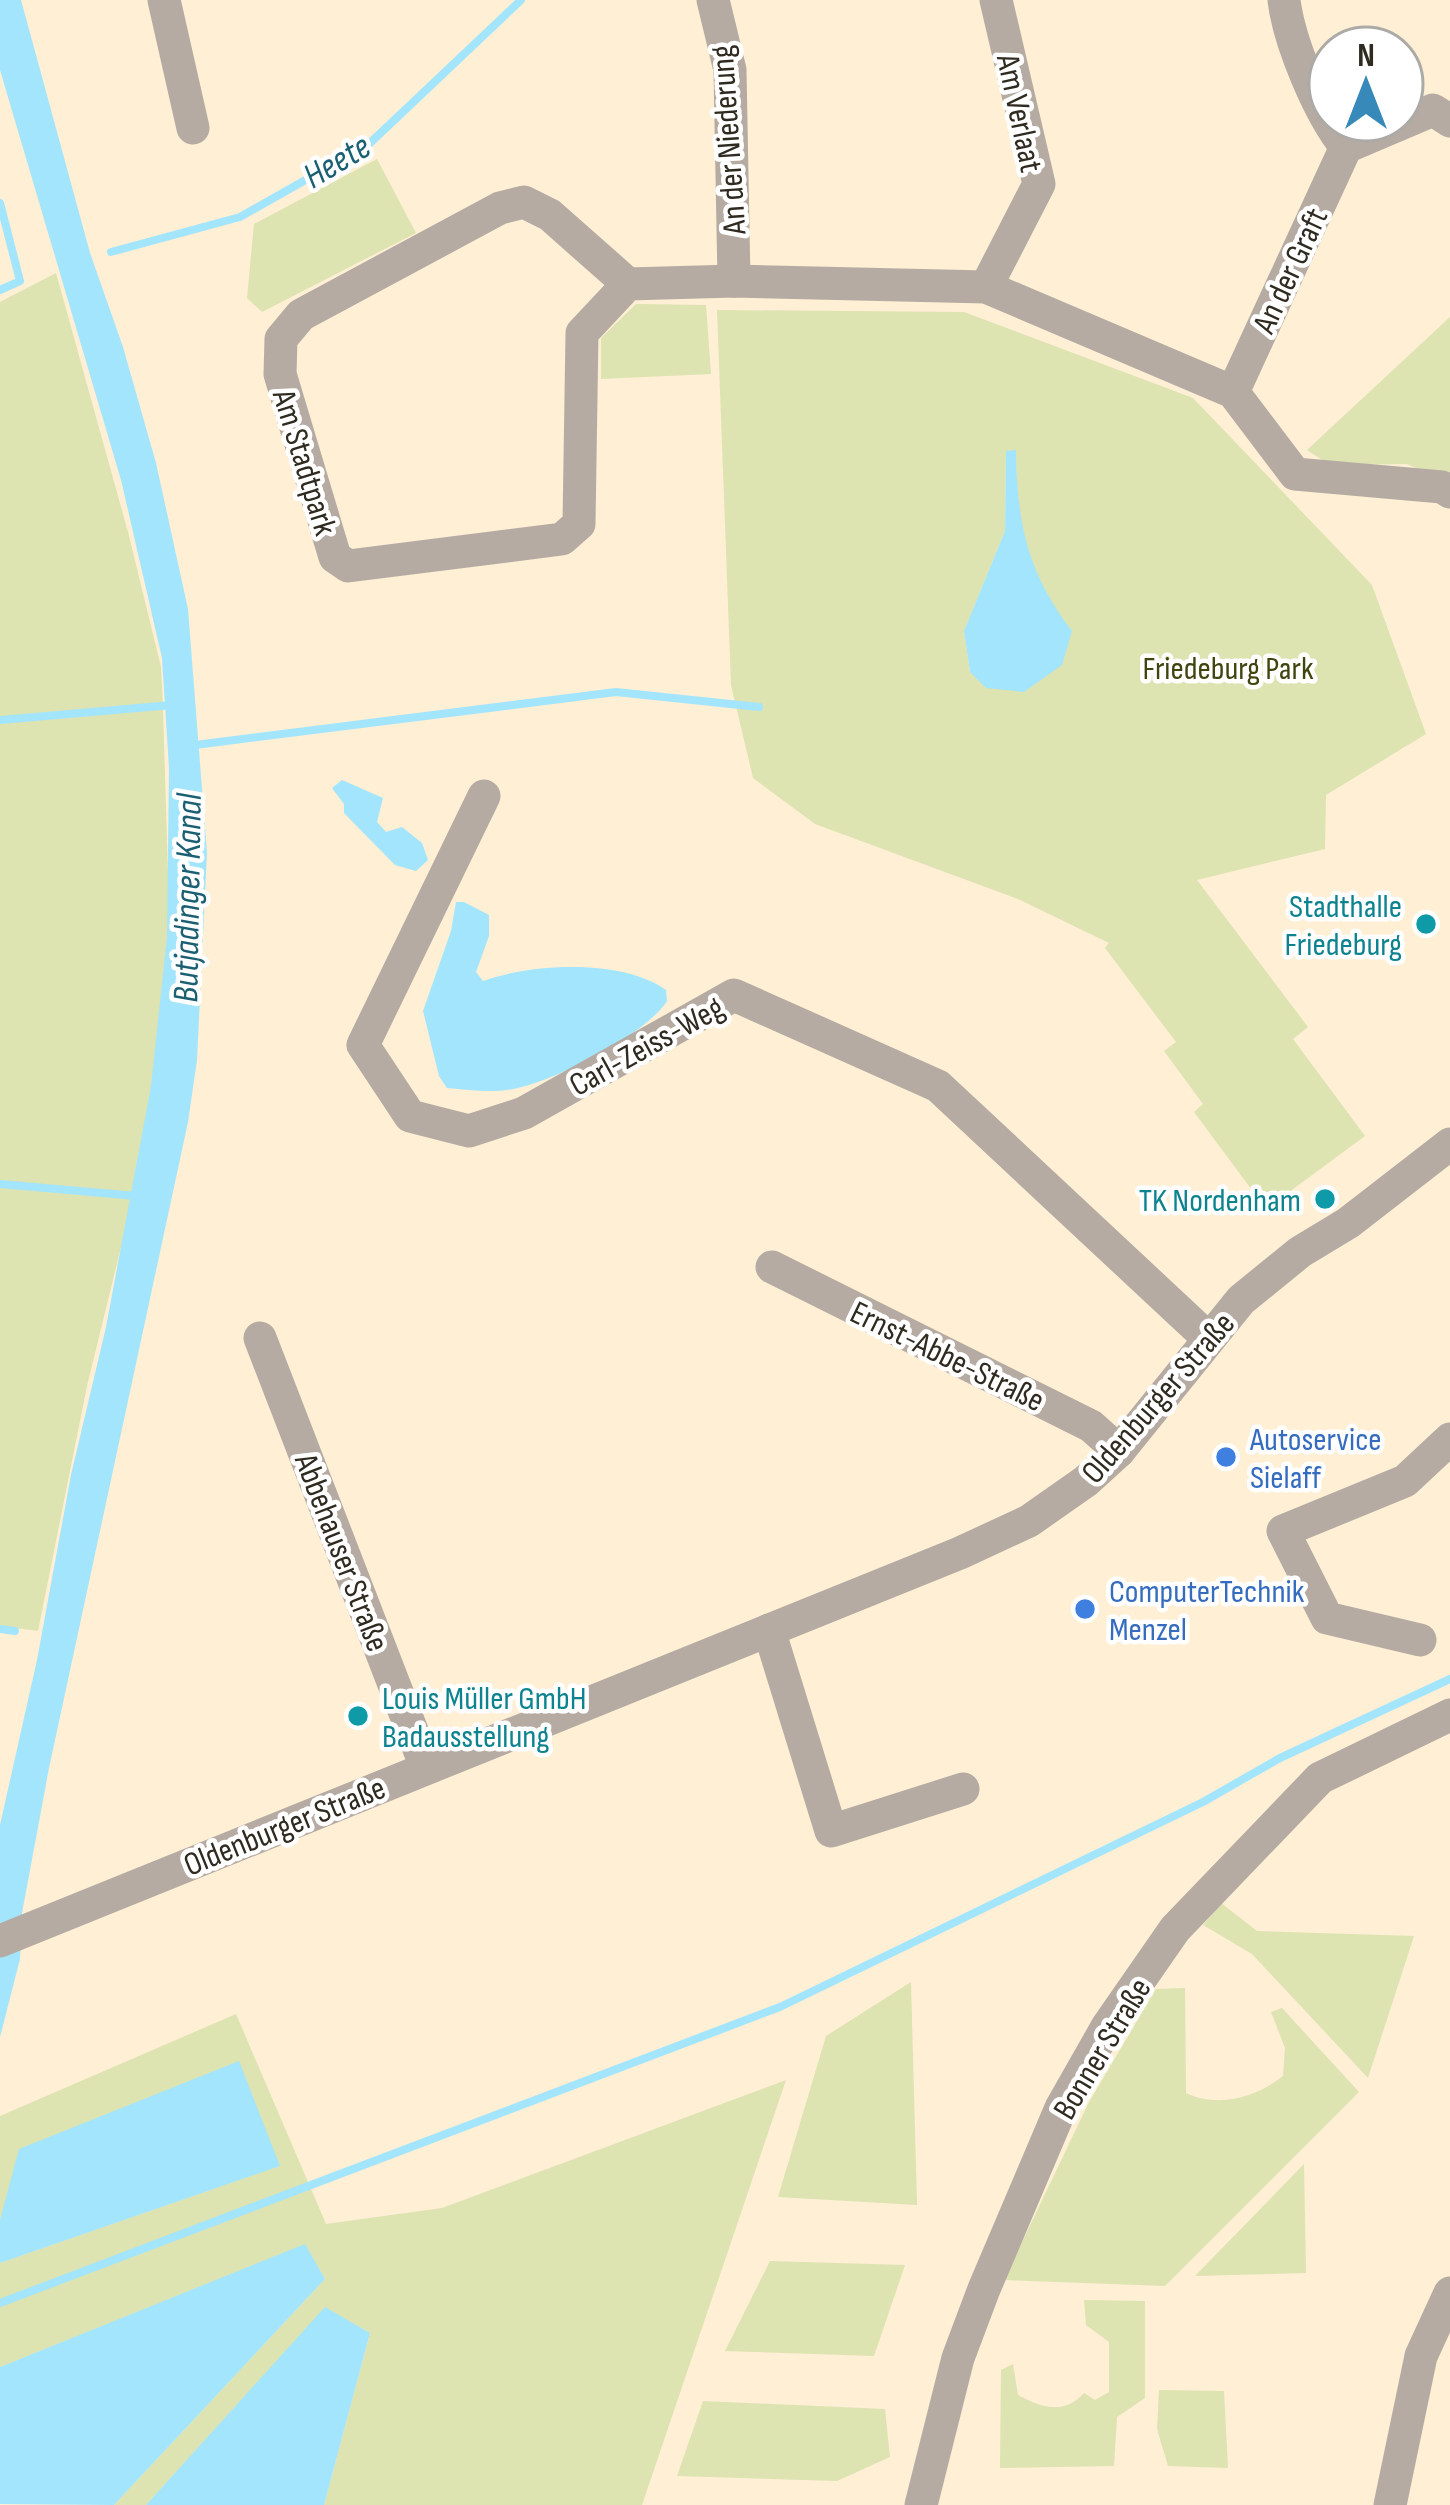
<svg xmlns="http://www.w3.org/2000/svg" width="1450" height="2505" viewBox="0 0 1450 2505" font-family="'Sofia Sans Condensed',sans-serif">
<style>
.green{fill:#dde3b1;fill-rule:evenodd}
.water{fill:#a3e5fd}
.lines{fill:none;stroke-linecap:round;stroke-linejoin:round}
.stream{stroke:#a3e5fd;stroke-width:8}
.minor{stroke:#b5aba2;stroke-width:33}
.culture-dot{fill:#0f9aa8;stroke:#fff;stroke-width:4.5}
.shop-dot{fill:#3f7fe0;stroke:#fff;stroke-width:4.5}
.labels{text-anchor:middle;stroke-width:9;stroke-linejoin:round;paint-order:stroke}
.street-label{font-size:33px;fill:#302b21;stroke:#fff}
.park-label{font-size:33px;fill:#40440e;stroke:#fff}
.culture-label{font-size:33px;fill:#0d838f;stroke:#fff;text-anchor:end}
.shop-label{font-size:33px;fill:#366cbe;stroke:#fff;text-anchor:start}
.water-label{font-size:36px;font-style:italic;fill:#1b5f73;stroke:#fff}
</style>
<rect width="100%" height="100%" fill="#feefd5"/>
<!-- green -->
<g class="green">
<polygon points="377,159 416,233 262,312 247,298 254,224"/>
<polygon points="56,273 128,532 161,667 163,705 0,718 0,302"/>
<polygon points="636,304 706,305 711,374 601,379 601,338"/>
<path d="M 717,310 L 964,312 L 1193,398 L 1372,585 L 1426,734 L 1326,795 L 1325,849 L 1197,880 L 1308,1027 L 1293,1039 L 1365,1136 L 1266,1209 L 1194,1112 L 1203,1104 L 1164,1051 L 1176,1042 L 1105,948 L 1109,943 L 1018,899 L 815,824 L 753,778 L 731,685 ZM 1006,451 L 1016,451 C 1016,524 1027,572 1071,631 L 970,672 L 964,631 L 1005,531 Z"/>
<polygon points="1450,317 1450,483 1407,464 1330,465 1307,450"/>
<polygon points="163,709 171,974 146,1145 87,1386 38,1631 0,1626 0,722"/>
<polygon points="1221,1903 1257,1931 1414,1936 1368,2078 1252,1954 1203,1925"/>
<polygon points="911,1982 917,2205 778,2197 826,2036"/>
<path d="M 1185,1988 L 1186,2093 C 1218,2108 1255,2098 1283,2076 L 1285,2048 L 1271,2012 L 1282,2008 L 1359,2092 L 1165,2286 L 1004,2280 L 1089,2102 L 1156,1989 Z"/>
<polygon points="236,2014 326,2224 442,2208 786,2080 642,2505 324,2505 370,2333 325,2308 146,2505 114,2505 325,2279 304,2245 0,2367 0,2263 279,2166 0,2220 0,2116"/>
<polygon points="1304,2164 1306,2273 1195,2276"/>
<polygon points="770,2261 905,2265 874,2356 725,2351"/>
<path d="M 1084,2300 L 1145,2301 L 1145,2398 L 1117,2417 L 1114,2466 L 1000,2468 L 1001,2370 L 1013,2364 L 1018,2395 C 1042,2408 1064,2415 1084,2393 L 1095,2400 L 1109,2392 L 1109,2342 L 1086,2325 Z"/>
<polygon points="1159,2390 1224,2391 1228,2468 1168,2466 1157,2429"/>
<polygon points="703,2401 885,2409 890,2457 837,2481 677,2476"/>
</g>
<!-- water -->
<g class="water">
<polygon points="0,0 21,0 90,253 123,347 156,463 188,609 207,853 197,1060 188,1122 49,1768 22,1913 20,1959 0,2037 0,1825 37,1660 71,1475 106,1327 151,1086 167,937 169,768 162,658 121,480 0,70"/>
<path d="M 1016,450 C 1017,523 1027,572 1072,631 L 1062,665 L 1024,692 L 986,688 L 970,672 L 964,631 L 1005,531 L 1006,451 Z"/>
<polygon points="342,780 383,798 377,822 386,832 402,827 422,843 428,860 416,871 395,865 344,813 344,804 332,788"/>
<path d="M 456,902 L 464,902 L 489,915 L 489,936 L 476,972 L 483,981 C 532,963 623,959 666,990 L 667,1001 C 644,1036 555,1081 513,1089 C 491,1093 470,1090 447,1088 L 439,1076 L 423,1011 L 451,931 Z"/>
<polygon points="239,2061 280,2166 0,2263 0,2220 19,2149"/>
<polygon points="305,2244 325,2279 114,2505 0,2504 0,2367"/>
<polygon points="325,2307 370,2333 324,2505 146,2505"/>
</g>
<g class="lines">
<!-- stream -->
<g class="stream">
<polyline points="0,203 20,281 0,290"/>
<polyline points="111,252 240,217 369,144 521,0"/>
<polyline points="0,720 172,705"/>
<polyline points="195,745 616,692 759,707"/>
<polyline points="0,1184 136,1196"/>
<polyline points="0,1629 15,1631"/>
<polyline points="0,2303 780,2007 1203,1802 1280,1758 1450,1679"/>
</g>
<!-- minor -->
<g class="minor">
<polyline points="164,0 193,128"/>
<polyline points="713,0 730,70 734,281"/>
<path d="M 1284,0 C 1289,42 1319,114 1346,147"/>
<polyline points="628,284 582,333 579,524 562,539 348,566 335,557 280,374 281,339 301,315 500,208 524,202 550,215 628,284 734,281 986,287 1233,392 1295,474 1442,487 1450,492"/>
<polyline points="986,287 1039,184 996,0"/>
<polyline points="1233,392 1346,147 1433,110 1450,121"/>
<polyline points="484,796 363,1045 410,1116 469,1131 524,1113 734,995 938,1086 1209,1339"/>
<polyline points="772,1267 1091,1426 1119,1451"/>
<polyline points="260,1338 426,1767"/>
<polyline points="769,1630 831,1831 963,1789"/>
<polyline points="1420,1640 1327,1618 1283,1531 1405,1481 1450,1439"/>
<polyline points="0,1941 960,1553 1029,1521 1086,1481 1119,1451 1241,1300 1300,1252 1348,1223 1450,1144"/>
<polyline points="921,2505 958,2358 984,2289 1061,2108 1107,2027 1175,1929 1320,1778 1450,1715"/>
<polyline points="1390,2505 1421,2356 1450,2293"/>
</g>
</g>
<!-- markers -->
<g class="culture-dot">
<circle cx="1426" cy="924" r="12"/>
<circle cx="1325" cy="1199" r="12"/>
<circle cx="358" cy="1716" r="12"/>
</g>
<g class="shop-dot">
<circle cx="1226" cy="1457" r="12"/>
<circle cx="1085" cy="1609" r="12"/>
</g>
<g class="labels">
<!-- street labels -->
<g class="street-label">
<text transform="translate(1021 113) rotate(78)" y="12">Am Verlaat</text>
<text transform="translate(727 140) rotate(-94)" y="12">An der Niederung</text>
<text transform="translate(1289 270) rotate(-65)" y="12">An der Graft</text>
<text transform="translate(306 462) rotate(73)" y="12">Am Stadtpark</text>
<text transform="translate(646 1045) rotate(-29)" y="12">Carl-Zeiss-Weg</text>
<text transform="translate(948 1355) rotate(26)" y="12">Ernst-Abbe-Straße</text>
<text transform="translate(1157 1397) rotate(-49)" y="12">Oldenburger Straße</text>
<text transform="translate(343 1552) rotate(69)" y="12">Abbehauser Straße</text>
<text transform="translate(284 1825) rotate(-22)" y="12">Oldenburger Straße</text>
<text transform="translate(1101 2048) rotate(-59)" y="12">Bonner Straße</text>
</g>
<!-- park labels -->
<g class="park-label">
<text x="1228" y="679">Friedeburg Park</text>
</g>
<!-- culture labels -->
<g class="culture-label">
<text x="1402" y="917">Stadthalle<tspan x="1402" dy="38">Friedeburg</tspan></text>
<text x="1301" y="1211">TK Nordenham</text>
<text x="382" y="1709" text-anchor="start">Louis Müller GmbH<tspan x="382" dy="38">Badausstellung</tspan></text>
</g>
<!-- shop labels -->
<g class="shop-label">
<text x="1250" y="1450">Autoservice<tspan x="1250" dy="38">Sielaff</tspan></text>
<text x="1109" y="1602">ComputerTechnik<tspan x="1109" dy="38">Menzel</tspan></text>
</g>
<!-- water labels -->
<g class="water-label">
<text transform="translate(336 160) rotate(-31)" y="13">Heete</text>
<text transform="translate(186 898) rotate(-89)" y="13">Butjadinger Kanal</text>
</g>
</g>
<!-- north arrow -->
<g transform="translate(1366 84)"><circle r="57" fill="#ffffff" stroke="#acaaa6" stroke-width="3"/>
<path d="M0-9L21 45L0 30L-21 45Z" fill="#3689b9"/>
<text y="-18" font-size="33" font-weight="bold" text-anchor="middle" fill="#302b21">N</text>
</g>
</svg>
